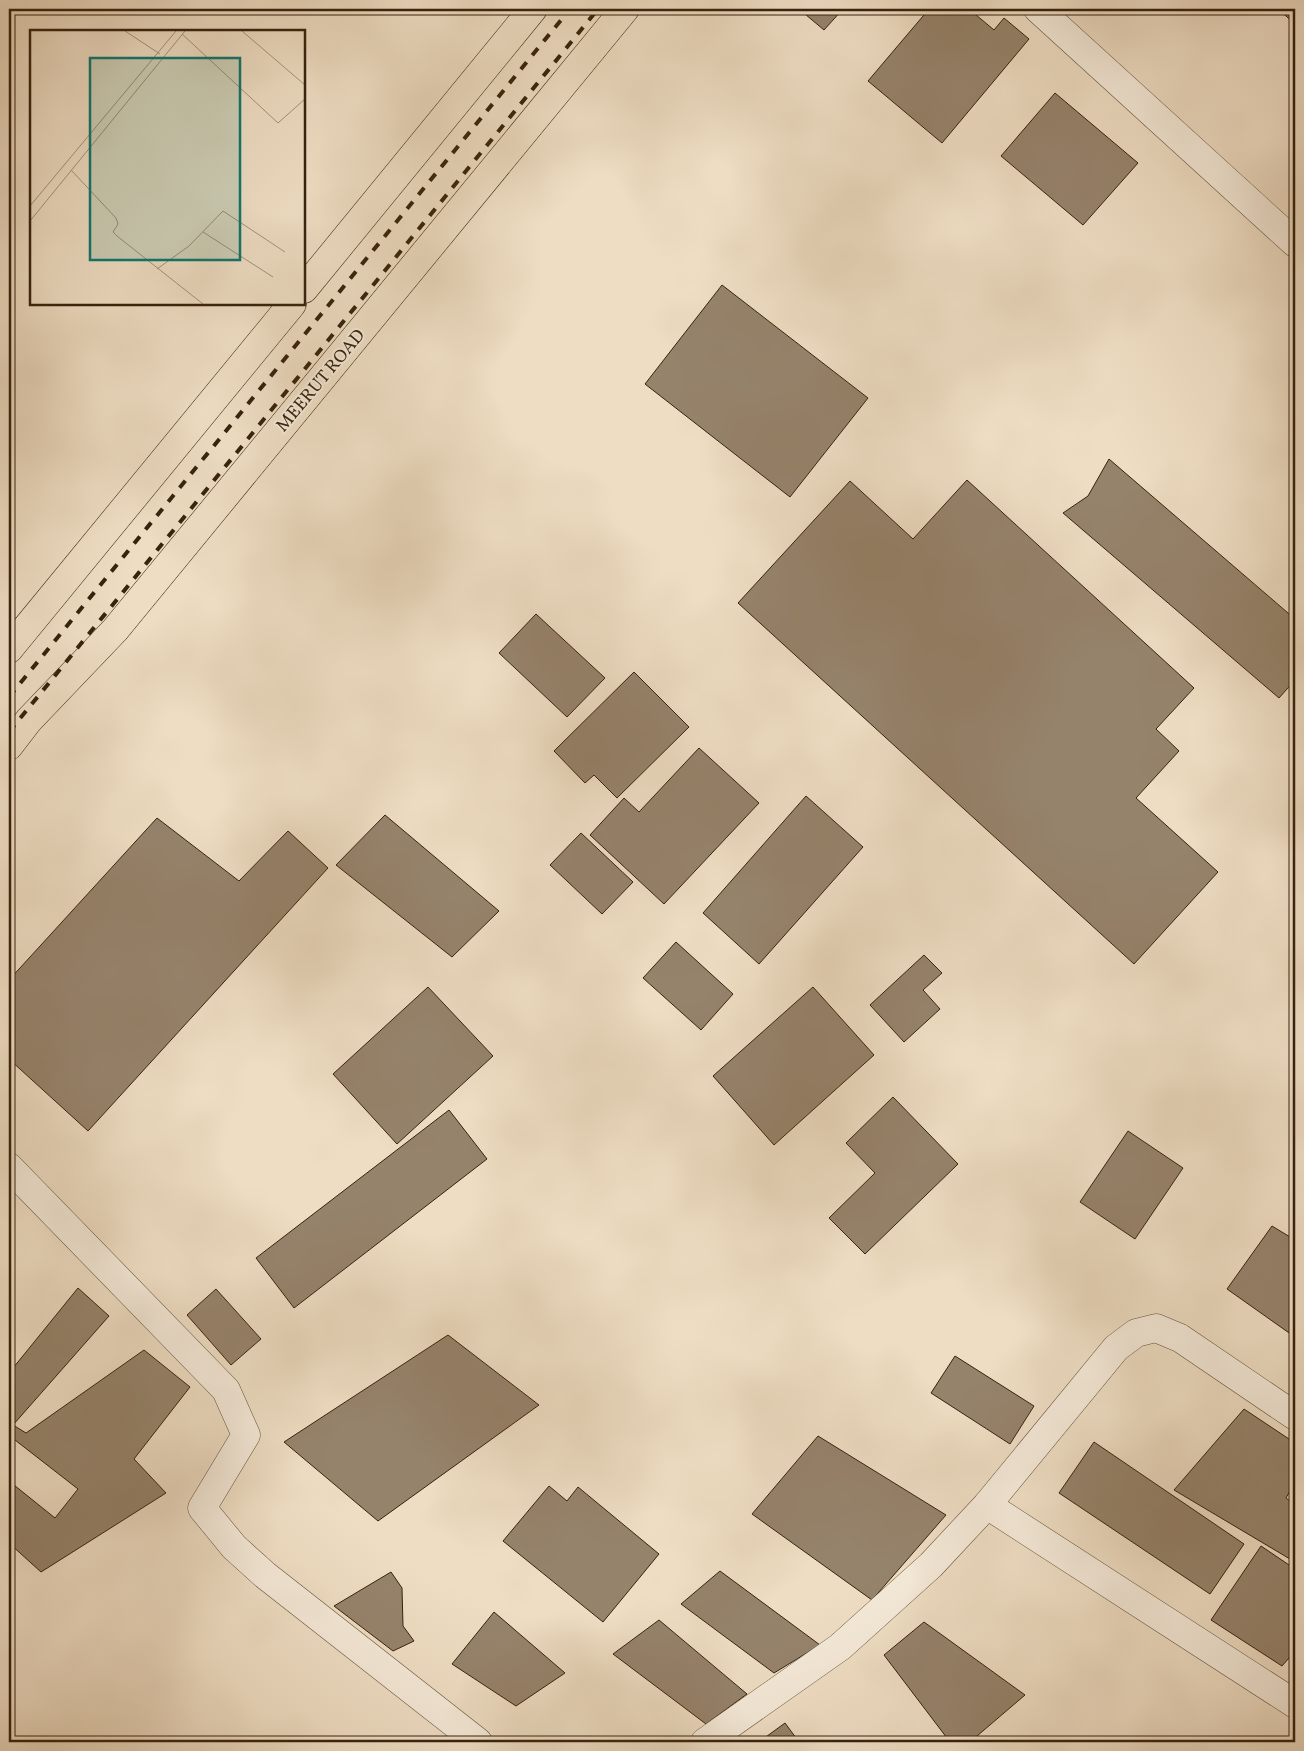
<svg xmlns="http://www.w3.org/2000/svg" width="1304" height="1751" viewBox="0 0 1304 1751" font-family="Vollkorn,serif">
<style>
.building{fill:#96836c;stroke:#37220e}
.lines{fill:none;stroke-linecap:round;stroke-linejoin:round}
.street-casing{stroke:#65513b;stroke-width:29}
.highway-casing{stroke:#37220e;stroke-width:29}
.street{stroke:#f4e9d8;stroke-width:28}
.highway{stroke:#eeddc3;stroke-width:28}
.rail{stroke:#37220e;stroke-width:4;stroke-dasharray:9 9;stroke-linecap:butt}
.labels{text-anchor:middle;stroke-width:4;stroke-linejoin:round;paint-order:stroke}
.street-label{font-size:18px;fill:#37220e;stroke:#f4e9d8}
.inset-road{fill:none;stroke:#a5927b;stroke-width:1}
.view{fill:#0f766e;fill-opacity:0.15;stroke:#0f766e;stroke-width:2.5}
.inset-edge{fill:none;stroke:#37220e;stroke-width:2.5}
</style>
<rect width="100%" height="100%" fill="#eeddc3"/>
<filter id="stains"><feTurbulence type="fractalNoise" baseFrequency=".004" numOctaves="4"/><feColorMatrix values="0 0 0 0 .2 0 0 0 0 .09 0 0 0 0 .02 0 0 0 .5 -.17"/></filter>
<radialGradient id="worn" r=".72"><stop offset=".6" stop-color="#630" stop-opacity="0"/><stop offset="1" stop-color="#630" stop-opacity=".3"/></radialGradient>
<!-- building -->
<g class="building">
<polygon points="799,9 843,9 824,30"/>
<polygon points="929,9 969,9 994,30 1004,18 1029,39 942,143 868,81"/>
<polygon points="1278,9 1295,9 1295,24"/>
<polygon points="1055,93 1138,163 1083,225 1001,156"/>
<polygon points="722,285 868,398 790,497 645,384"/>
<polygon points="1109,459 1295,619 1295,680 1279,698 1063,513 1088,496"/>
<polygon points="967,480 1194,688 1156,729 1179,751 1136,798 1218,872 1134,964 738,603 850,481 913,539"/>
<polygon points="536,614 605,678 567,717 499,653"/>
<polygon points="634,672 689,727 617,798 594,775 585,783 554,751"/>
<polygon points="699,748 759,803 664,904 590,835 624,798 639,812"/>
<polygon points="806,796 863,847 759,964 703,913"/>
<polygon points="385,815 499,911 452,957 336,865"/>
<polygon points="157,818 239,881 288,831 328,868 88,1131 9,1059 9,980"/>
<polygon points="581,833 633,882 602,914 550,865"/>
<polygon points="676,942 733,994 701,1030 643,978"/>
<polygon points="924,955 942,973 923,990 940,1009 904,1042 870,1005"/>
<polygon points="428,987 493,1056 397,1144 333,1074"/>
<polygon points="813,987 874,1055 774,1145 713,1076"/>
<polygon points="893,1097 958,1164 865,1254 829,1218 875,1173 846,1143"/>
<polygon points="449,1110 487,1159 294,1308 256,1258"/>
<polygon points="1128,1131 1183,1168 1135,1239 1080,1202"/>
<polygon points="1272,1226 1295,1240 1295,1331 1292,1335 1227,1289"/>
<polygon points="78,1288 109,1316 13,1425 26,1433 144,1350 190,1387 134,1459 166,1493 41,1572 9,1543 9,1481 55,1518 78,1489 15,1440 9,1447 9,1373"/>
<polygon points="216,1289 261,1339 231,1365 187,1315"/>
<polygon points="448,1335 539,1405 378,1521 284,1442"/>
<polygon points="955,1356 1034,1406 1010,1444 931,1393"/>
<polygon points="1244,1409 1295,1443 1295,1482 1286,1498 1295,1505 1295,1562 1174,1490"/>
<polygon points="818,1436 946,1515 872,1600 752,1514"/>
<polygon points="1094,1442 1244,1544 1210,1594 1059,1493"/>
<polygon points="549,1486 567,1501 578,1487 659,1554 603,1622 503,1541"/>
<polygon points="1261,1546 1295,1569 1295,1651 1282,1666 1211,1620"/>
<polygon points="720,1571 820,1645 774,1673 681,1604"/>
<polygon points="391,1572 402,1588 403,1626 414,1641 393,1651 334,1606"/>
<polygon points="494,1612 565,1673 516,1706 452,1664"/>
<polygon points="659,1620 747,1694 706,1724 613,1654"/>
<polygon points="924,1622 1025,1695 970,1742 950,1742 884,1655"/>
<polygon points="785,1723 799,1742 759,1742"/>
</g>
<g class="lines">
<!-- street casing -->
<g class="street-casing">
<g id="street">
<polyline points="1038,9 1295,243"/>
<polyline points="9,1167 226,1390 246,1435 202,1508 234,1547 265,1575 478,1742"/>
<polyline points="987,1505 1295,1704"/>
<polyline points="705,1742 840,1647 931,1565 987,1505 1116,1348 1136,1333 1156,1328 1180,1338 1295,1416"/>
</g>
</g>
<!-- highway casing -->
<g class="highway-casing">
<g id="highway">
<polyline points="304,289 533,9"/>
<polyline points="9,649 292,304"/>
<polyline points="9,746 29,720 115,630 625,9"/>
</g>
</g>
<!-- street -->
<use href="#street" class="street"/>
<!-- highway -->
<use href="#highway" class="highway"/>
<!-- rail -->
<g class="rail">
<polyline points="9,697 570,9"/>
<polyline points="9,732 598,9"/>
</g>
</g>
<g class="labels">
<!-- street labels -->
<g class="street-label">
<text transform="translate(320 380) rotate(-50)" y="6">MEERUT ROAD</text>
</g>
</g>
<!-- overview -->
<g transform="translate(30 30)">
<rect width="275" height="275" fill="#eeddc3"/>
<path class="inset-road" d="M 95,1 L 130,24M 212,1 L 275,55M 152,4 L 248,93 L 275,69M 41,140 L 86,188 L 88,194 L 83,202 L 87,206 L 173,274M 0,176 L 146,1M 0,191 L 155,1M 173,202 L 243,247M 127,239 L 159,216 L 193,181 L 255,222"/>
<path class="view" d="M 60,28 L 210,28 L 210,230 L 60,230 Z"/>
<rect width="275" height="275" class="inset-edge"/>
</g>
<!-- margin -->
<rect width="1304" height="1751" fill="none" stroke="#eeddc3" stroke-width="30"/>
<rect x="10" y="10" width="1284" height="1731" fill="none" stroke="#37220e" stroke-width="2.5"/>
<rect x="15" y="15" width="1274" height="1721" fill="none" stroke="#37220e"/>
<rect width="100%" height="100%" filter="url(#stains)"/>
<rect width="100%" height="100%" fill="url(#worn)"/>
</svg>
